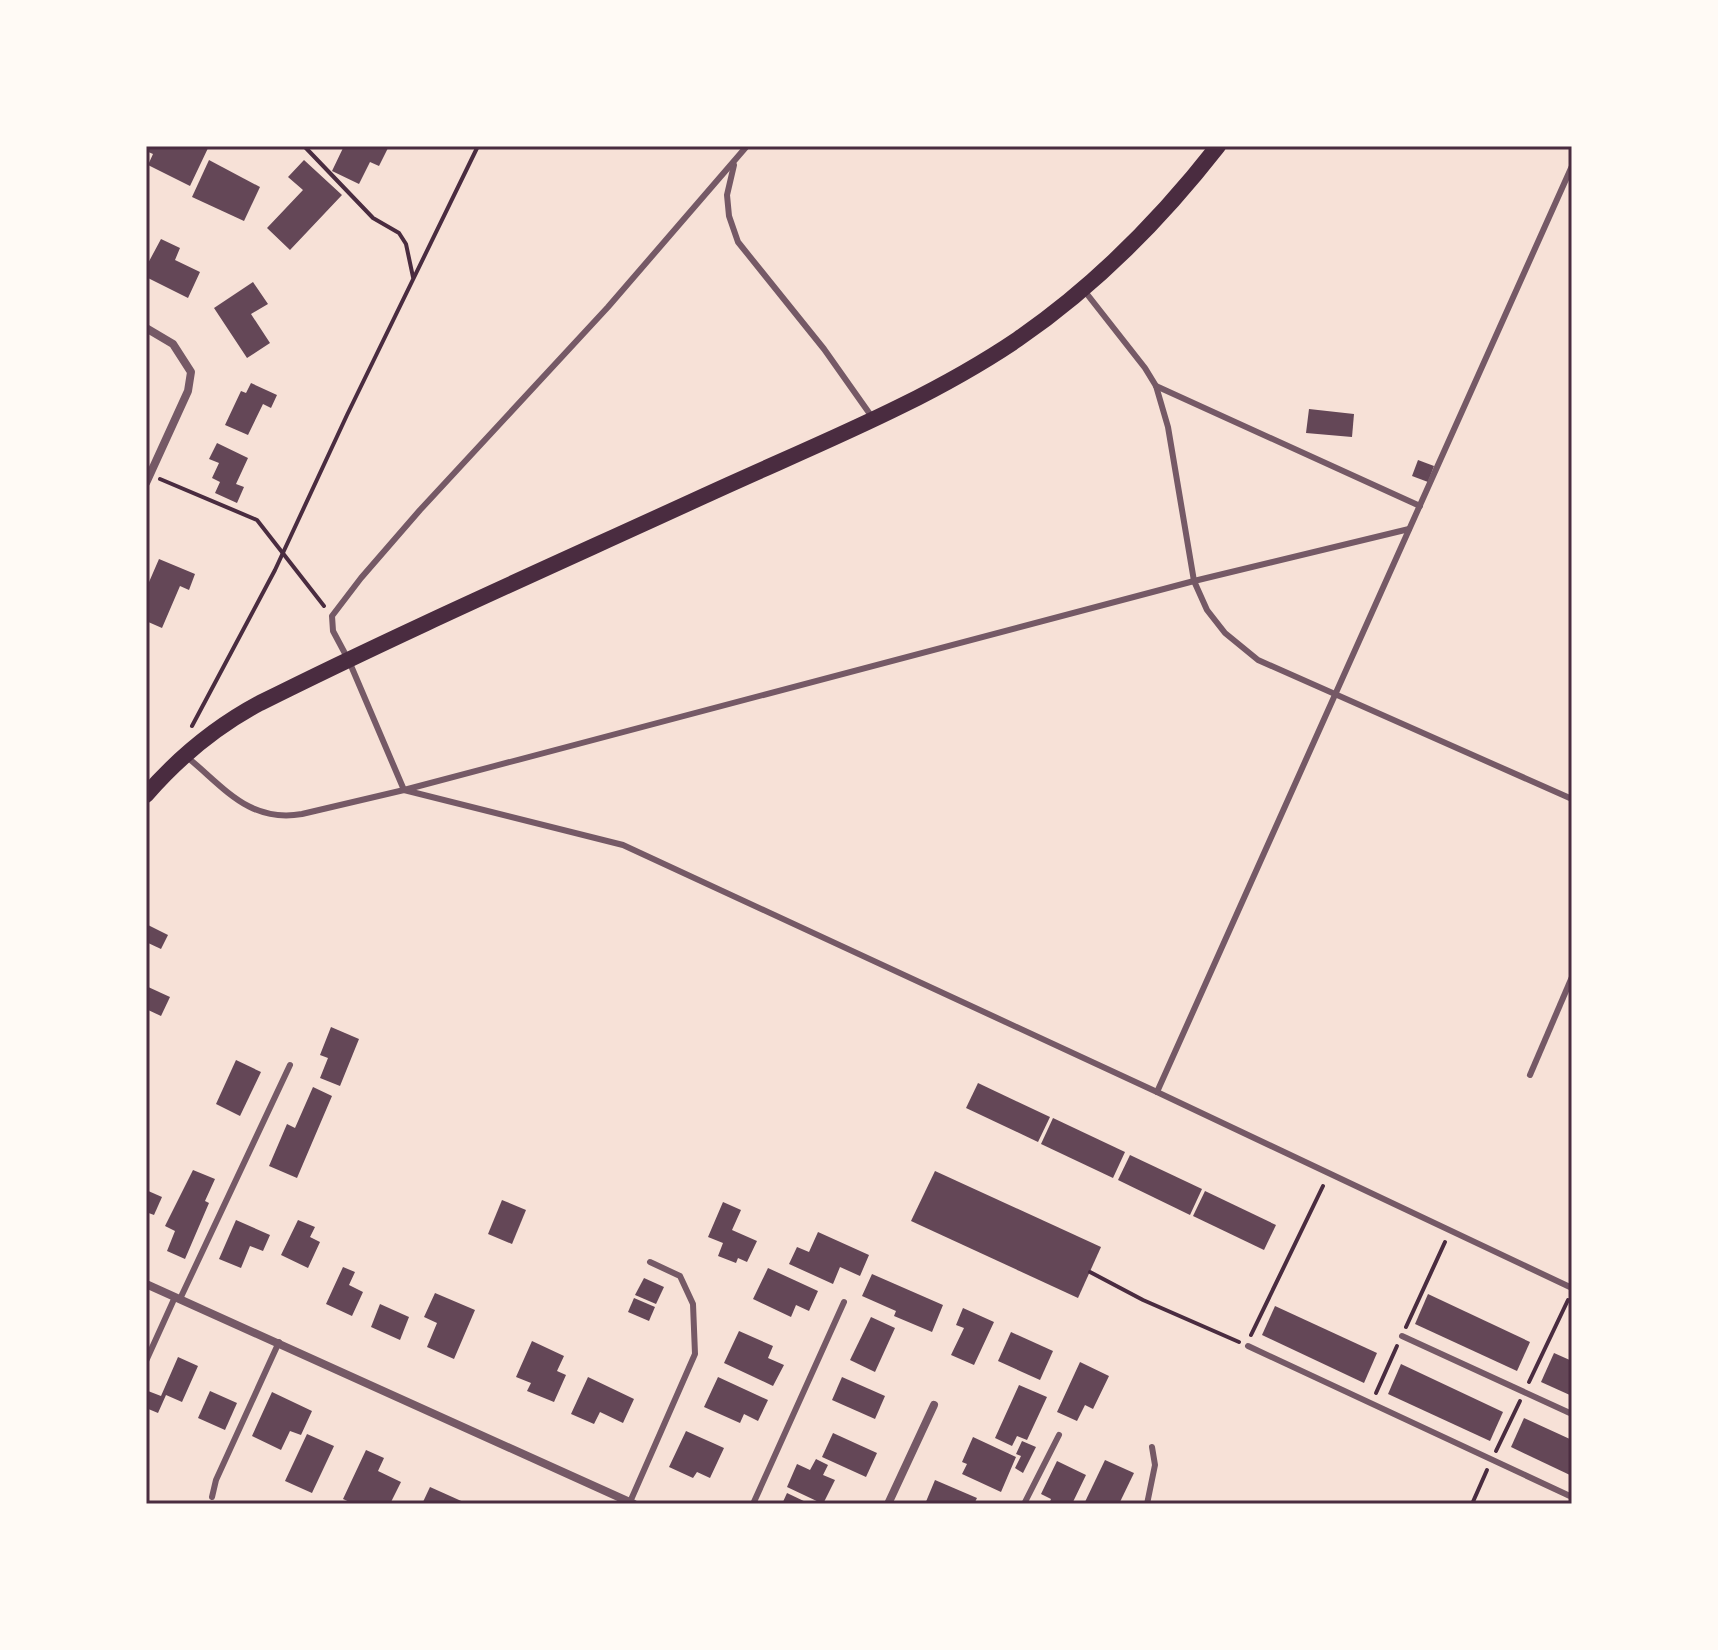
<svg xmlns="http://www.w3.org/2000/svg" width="1718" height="1650" viewBox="0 0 1718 1650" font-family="Lato,sans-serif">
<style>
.building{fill:#644757}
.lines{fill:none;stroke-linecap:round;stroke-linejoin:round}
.path{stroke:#4a2c40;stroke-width:4}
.service{stroke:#755966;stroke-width:6}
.minor{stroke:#755966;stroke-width:8}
.secondary{stroke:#4a2c40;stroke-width:16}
.neatline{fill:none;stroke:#4a2c40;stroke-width:3}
</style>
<rect width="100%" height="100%" fill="#f7e1d7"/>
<!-- building -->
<g class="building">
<polygon points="146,146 209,146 190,186 148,165 153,154 146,151"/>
<polygon points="344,146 389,146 379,166 370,162 359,184 332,171"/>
<polygon points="209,160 260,187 244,221 192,197"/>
<polygon points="304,160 342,195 290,250 267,228 303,190 288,177"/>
<polygon points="161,239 180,248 175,260 200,272 188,298 146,277 146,267"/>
<polygon points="253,282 268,304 251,314 270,343 247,358 214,308"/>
<polygon points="251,383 277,395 271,408 263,404 248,435 225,425 241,391 246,393"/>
<polygon points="1309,409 1354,414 1352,437 1306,433"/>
<polygon points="217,443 248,458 236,484 244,487 237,503 215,493 220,482 212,478 219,463 209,459"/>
<polygon points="1418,460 1434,466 1428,482 1412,476"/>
<polygon points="159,559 195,574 189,590 180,586 162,628 146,621 146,589"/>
<polygon points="146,924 168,935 161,949 146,942"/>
<polygon points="146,986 170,997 161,1016 146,1009"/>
<polygon points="331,1027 359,1039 340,1086 320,1078 328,1058 320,1055"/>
<polygon points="236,1060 261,1072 240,1116 216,1104"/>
<polygon points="978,1083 1050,1117 1038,1142 966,1108"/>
<polygon points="313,1087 332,1096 297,1178 269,1166 287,1124 295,1128"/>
<polygon points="1053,1118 1125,1152 1113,1178 1041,1144"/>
<polygon points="1130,1155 1202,1189 1190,1215 1118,1180"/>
<polygon points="193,1170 215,1179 205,1201 209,1203 185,1259 167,1251 175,1231 165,1226"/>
<polygon points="935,1171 1101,1247 1078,1298 911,1221"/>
<polygon points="146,1190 162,1197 154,1215 146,1212"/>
<polygon points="1205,1191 1276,1225 1264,1250 1193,1216"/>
<polygon points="502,1200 526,1210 512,1244 488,1234"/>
<polygon points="723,1202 741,1210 732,1230 757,1241 747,1262 738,1258 736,1263 718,1256 723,1243 708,1237"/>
<polygon points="236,1220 270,1235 263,1251 250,1246 241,1268 219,1259"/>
<polygon points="298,1220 315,1227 310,1237 320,1242 308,1268 281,1255"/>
<polygon points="818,1232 869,1255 860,1276 840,1267 833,1284 789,1264 797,1247 809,1252"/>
<polygon points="343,1267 355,1272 349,1285 363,1292 352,1316 326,1304"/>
<polygon points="768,1268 818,1291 809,1311 796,1305 791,1317 753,1299"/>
<polygon points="872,1274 943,1305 932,1332 894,1316 896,1311 862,1296"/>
<polygon points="644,1278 664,1287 656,1304 635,1295"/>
<polygon points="435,1293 475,1310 454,1359 427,1347 437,1323 424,1317"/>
<polygon points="1428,1294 1530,1342 1517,1371 1415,1324"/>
<polygon points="634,1298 655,1307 649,1321 628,1312"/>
<polygon points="380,1304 409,1317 400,1340 371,1327"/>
<polygon points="1275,1306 1377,1353 1364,1383 1262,1335"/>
<polygon points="963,1308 994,1322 974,1365 951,1355 964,1328 956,1325"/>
<polygon points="871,1317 895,1328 875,1372 850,1360"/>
<polygon points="739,1331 773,1346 768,1358 784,1365 773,1386 724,1363"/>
<polygon points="1011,1332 1053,1351 1040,1380 998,1361"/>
<polygon points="532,1341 564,1356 557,1371 566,1375 554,1402 527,1391 531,1383 516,1377"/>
<polygon points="1554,1353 1572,1361 1572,1396 1541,1382"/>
<polygon points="178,1357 198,1366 182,1402 166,1395 158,1413 146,1408 148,1391 161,1396"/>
<polygon points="1080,1362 1109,1376 1093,1409 1085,1405 1077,1421 1057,1412"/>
<polygon points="1401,1364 1503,1412 1490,1441 1388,1394"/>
<polygon points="588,1377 634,1399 623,1423 600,1412 594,1424 571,1414"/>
<polygon points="718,1377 768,1400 758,1421 744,1414 740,1423 704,1407"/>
<polygon points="842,1377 885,1396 875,1419 832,1400"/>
<polygon points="1019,1385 1047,1397 1027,1440 1017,1436 1012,1446 995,1438"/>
<polygon points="210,1391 237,1403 225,1430 198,1418"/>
<polygon points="272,1392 312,1411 301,1435 290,1431 281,1450 252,1436"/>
<polygon points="1524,1418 1572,1440 1572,1476 1511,1447"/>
<polygon points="686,1431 724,1448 710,1478 697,1472 693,1478 669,1467"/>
<polygon points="833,1433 877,1453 866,1477 822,1457"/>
<polygon points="307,1434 334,1446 312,1493 285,1481"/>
<polygon points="973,1437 1016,1457 1001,1492 962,1474 967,1464 962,1462"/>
<polygon points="1022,1441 1036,1447 1023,1473 1015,1468 1021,1456 1016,1454"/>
<polygon points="366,1450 384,1458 378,1471 401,1482 390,1504 354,1504 343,1499"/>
<polygon points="816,1459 828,1465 823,1475 835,1480 823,1504 787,1487 797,1464 810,1470"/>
<polygon points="1105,1460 1134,1473 1119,1504 1084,1504"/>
<polygon points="1057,1461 1086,1475 1072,1504 1049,1504 1051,1499 1041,1494"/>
<polygon points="935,1480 977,1498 974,1504 925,1504"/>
<polygon points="430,1487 468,1504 422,1504"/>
<polygon points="787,1493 810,1504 782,1504"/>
</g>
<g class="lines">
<!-- path -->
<g class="path">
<polyline points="304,146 373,218 399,233 406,244 413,277"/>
<polyline points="160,479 257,520 324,606"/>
<polyline points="192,726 275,570 347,415 478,146"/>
<polyline points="1090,1272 1143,1300 1239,1342"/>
<polyline points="1406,1327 1445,1242"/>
<polyline points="1251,1335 1323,1186"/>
<polyline points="1529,1382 1568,1300"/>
<polyline points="1376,1393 1397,1346"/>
<polyline points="1496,1451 1520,1401"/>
<polyline points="1472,1504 1487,1470"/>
</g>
<!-- service -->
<g class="service">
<polyline points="747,146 608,307 420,510 361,578 332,616 333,631 349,661 404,790 623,845 1157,1092 1572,1288"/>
<polyline points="734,165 727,195 729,216 738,242 824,349 872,417"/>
<polyline points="1083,289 1145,368 1156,386 1168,427 1194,581 1207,610 1225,633 1258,660 1572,799"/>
<polyline points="1156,386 1420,506"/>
<path d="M 187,757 C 225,788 249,823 302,814 L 404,790 L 1194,581 L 1409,529"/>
<polyline points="1530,1075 1572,977"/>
<polyline points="1157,1092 1572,166"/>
<polyline points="180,1299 290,1065"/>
<polyline points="1402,1336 1572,1414"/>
<polyline points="1248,1346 1572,1497"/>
<polyline points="146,1361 175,1297"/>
<polyline points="212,1497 216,1480 279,1342"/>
<polyline points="630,1502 695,1354 693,1304 680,1276 650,1262"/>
<polyline points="753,1504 844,1302"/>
<polyline points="1024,1504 1059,1435"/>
<polyline points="1147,1504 1155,1465 1152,1447"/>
</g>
<!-- minor -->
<g class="minor">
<polyline points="146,328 173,344 191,372 188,391 146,483"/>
<polyline points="146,1284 634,1504"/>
<polyline points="888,1504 934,1405"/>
</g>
<!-- secondary -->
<path class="secondary" d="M 146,795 C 179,757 215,727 260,703 C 406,630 556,564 704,496 C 810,447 922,404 1018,339 C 1095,286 1161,219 1218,146"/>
</g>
<!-- border -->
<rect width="1718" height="1650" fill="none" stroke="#fffaf5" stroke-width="296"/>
<rect x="148" y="148" width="1422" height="1354" class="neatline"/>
</svg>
